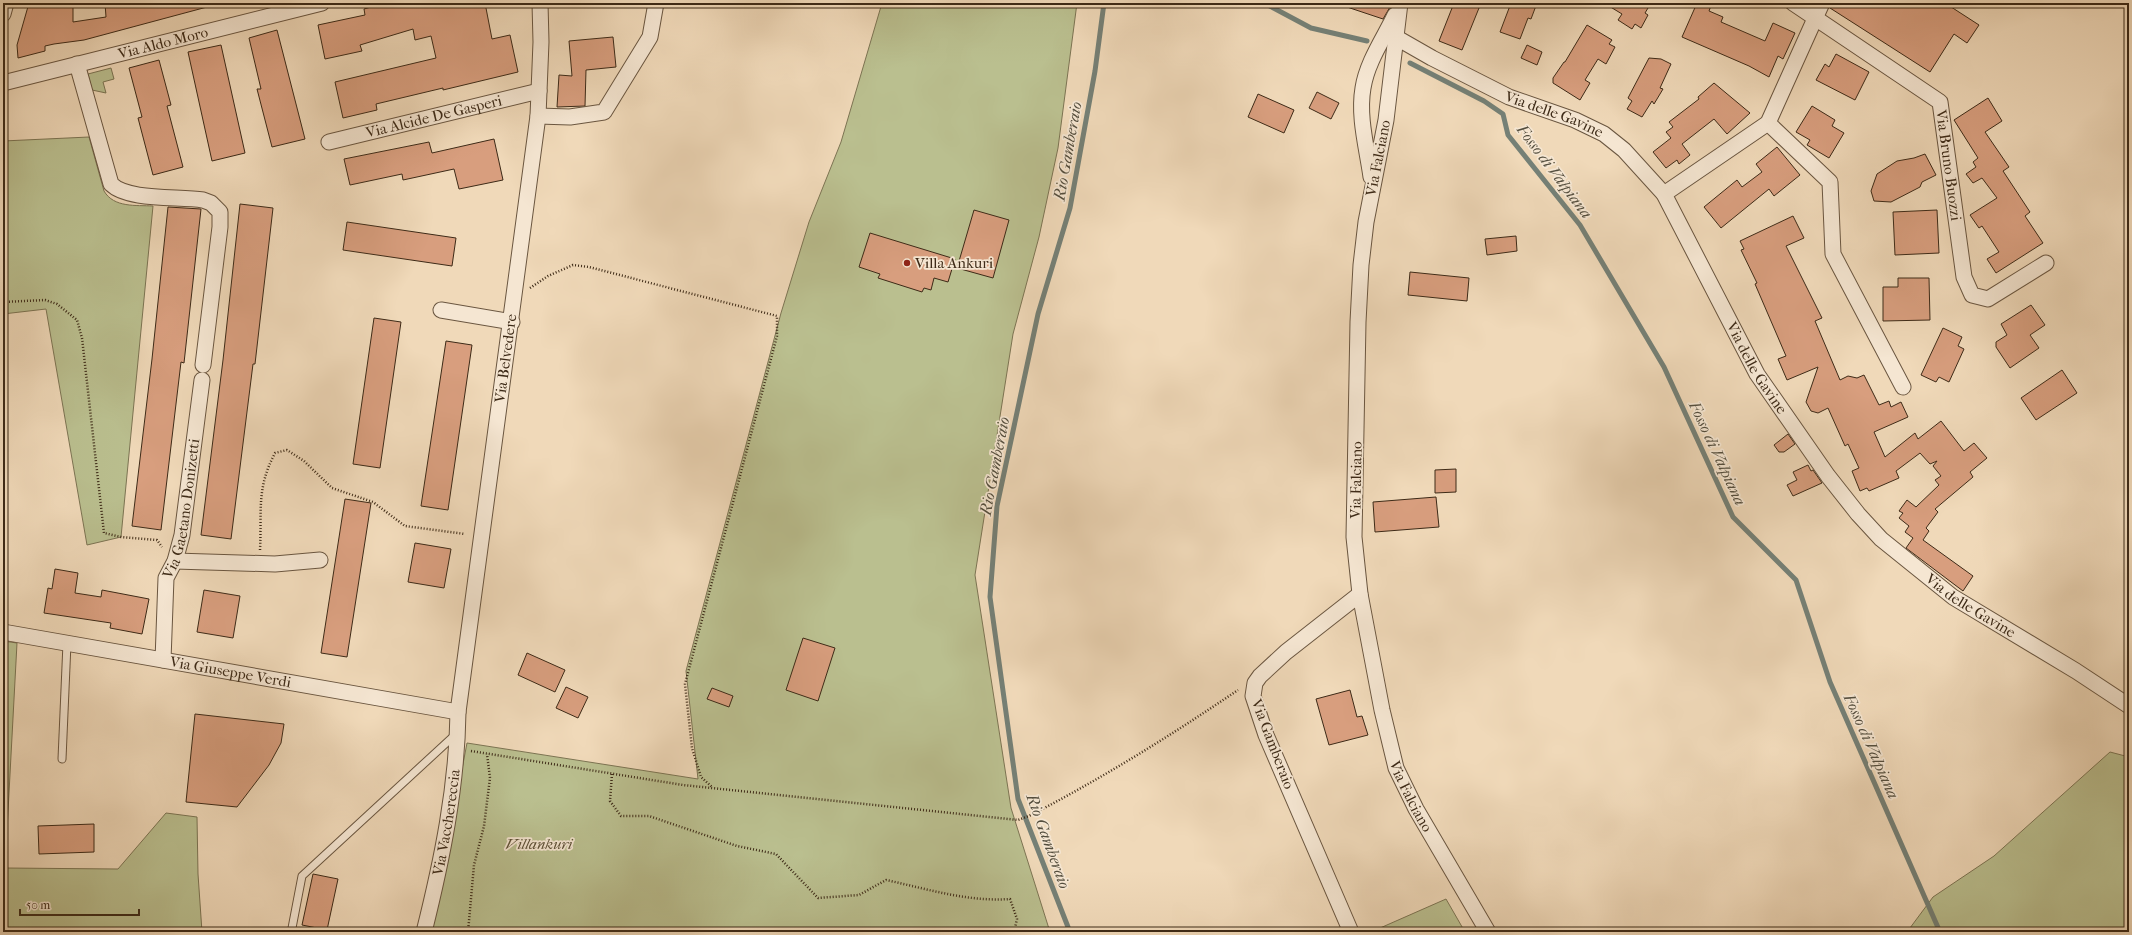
<svg xmlns="http://www.w3.org/2000/svg" width="2132" height="935" viewBox="0 0 2132 935" font-family="'IM FELL French Canon',serif">
<style>
.green{fill:#babf8f;stroke:#7c7453}
.lines{fill:none;stroke-linecap:round;stroke-linejoin:round}
.stream{stroke:#758076;stroke-width:5}
.building{fill:#d89e7e;stroke:#3d2a17}
.service-casing{stroke:#6a5640;stroke-width:9}
.minor-casing{stroke:#6a5640;stroke-width:17}
.path{stroke:#3d2a17;stroke-width:2.5;stroke-dasharray:1 2;stroke-linecap:butt}
.service{stroke:#f5e6d2;stroke-width:7}
.minor{stroke:#f5e6d2;stroke-width:15}
.poi-dot{fill:#8f2418;stroke:#f5e6d2;stroke-width:1.5}
.labels{text-anchor:middle;stroke-width:3.5;stroke-linejoin:round;paint-order:stroke}
.street-label{font-size:15px;fill:#3d2a17;stroke:#f5e6d2}
.poi-label{font-size:15px;fill:#3d2a17;stroke:#f5e6d2;text-anchor:start}
.park-label{font-size:15px;font-style:italic;fill:#5c4f35;stroke:#f5e6d2}
.water-label{font-size:16px;font-style:italic;fill:#544e3e;stroke:#f5e6d2}
</style>
<rect width="100%" height="100%" fill="#f0d9b9"/>
<filter id="stains"><feTurbulence type="fractalNoise" baseFrequency=".005" numOctaves="4"/><feColorMatrix values="0 0 0 0 .2 0 0 0 0 .09 0 0 0 0 .02 0 0 0 .5 -.17"/></filter>
<radialGradient id="worn" r=".72"><stop offset=".6" stop-color="#630" stop-opacity="0"/><stop offset="1" stop-color="#630" stop-opacity=".3"/></radialGradient>
<!-- green -->
<g class="green">
<polygon points="882,3 1077,3 1058,148 1039,237 1013,334 975,575 1011,808 1050,932 431,932 467,743 698,779 686,671 781,313 809,222 841,142"/>
<polygon points="111,68 114,79 103,82 106,93 92,90 88,74"/>
<path d="M 89,137 L 104,191 C 114,208 136,205 153,206 L 121,537 L 87,545 L 46,309 L 3,314 L 3,141 Z"/>
<polygon points="3,641 17,643 5,868 118,869 166,813 197,817 198,874 202,932 3,932"/>
<polygon points="2110,752 2129,757 2129,932 1907,932 1933,897 1994,856"/>
<polygon points="1446,899 1465,932 1371,932"/>
</g>
<g class="lines">
<!-- stream -->
<g class="stream">
<polyline points="1264,3 1311,28 1367,41"/>
<polyline points="1410,63 1484,101 1503,114 1508,135 1580,225 1664,367 1733,517 1796,580 1830,682 1940,932"/>
<polyline points="1068,932 1068,927 1018,799 990,597 997,506 1038,314 1070,208 1095,71 1104,3"/>
</g>
</g>
<!-- building -->
<g class="building">
<polygon points="29,3 73,3 73,22 106,17 105,3 206,3 207,7 84,40 54,44 45,46 45,51 18,58 17,45"/>
<polygon points="385,3 396,3 397,6 410,3 485,3 492,39 510,35 518,72 443,90 443,88 376,104 377,110 343,118 335,82 436,58 431,36 415,40 413,29 360,45 362,51 325,59 318,25 365,15 364,9"/>
<polygon points="1342,3 1380,3 1390,7 1383,19 1341,5"/>
<polygon points="1454,3 1467,3 1479,8 1462,50 1439,41"/>
<polygon points="1511,3 1537,3 1531,19 1528,18 1520,39 1500,32"/>
<polygon points="1604,3 1651,3 1645,13 1648,15 1641,28 1635,24 1632,29 1618,20 1622,14"/>
<polygon points="1697,3 1712,3 1709,11 1723,17 1721,22 1765,41 1773,23 1795,33 1783,59 1778,56 1769,77 1749,66 1682,37"/>
<polygon points="1831,3 1945,3 1979,25 1967,43 1954,34 1930,72 1830,8"/>
<polygon points="1587,25 1612,40 1609,44 1615,47 1606,64 1598,59 1585,80 1590,83 1580,100 1553,83 1553,78 1564,62 1565,62"/>
<polygon points="277,30 305,139 272,147 257,89 261,89 249,38"/>
<polygon points="613,37 616,67 586,70 585,106 557,107 559,75 572,76 569,41"/>
<polygon points="221,45 245,153 212,161 188,52"/>
<polygon points="1527,45 1542,52 1537,65 1521,58"/>
<polygon points="1836,54 1869,72 1855,100 1816,80 1825,64 1829,67"/>
<polygon points="1649,58 1661,59 1671,64 1660,88 1663,89 1654,104 1652,101 1642,117 1627,109 1632,101 1628,98"/>
<polygon points="159,60 171,105 167,106 183,167 153,175 138,118 142,117 129,68"/>
<polygon points="1714,83 1750,113 1727,134 1714,119 1682,144 1690,155 1679,164 1677,160 1666,168 1653,152 1671,138 1666,132 1673,127 1669,122 1699,99 1698,97"/>
<polygon points="1317,92 1339,103 1331,119 1309,108"/>
<polygon points="1258,94 1294,110 1284,133 1248,117"/>
<polygon points="1988,98 2002,121 1985,132 2009,167 2003,171 2030,212 2025,216 2043,243 1996,273 1987,259 1999,252 1982,226 1979,228 1970,215 1997,198 1982,178 1973,183 1966,174 1976,167 1973,162 1978,158 1954,120"/>
<polygon points="1812,106 1835,120 1832,126 1844,133 1829,158 1807,145 1810,140 1796,132"/>
<polygon points="494,139 503,180 459,189 454,169 403,180 402,174 350,185 344,159 429,142 432,153"/>
<polygon points="1777,147 1800,175 1774,196 1769,189 1721,228 1704,207 1737,180 1742,187 1762,172 1756,164"/>
<polygon points="1925,154 1936,175 1922,182 1920,187 1891,202 1874,201 1871,191 1877,174 1897,161 1914,158"/>
<polygon points="240,204 273,208 255,364 253,364 231,539 201,535 223,360"/>
<polygon points="168,207 201,209 184,363 181,362 161,530 132,526 152,359"/>
<polygon points="974,210 1009,220 993,278 957,268"/>
<polygon points="1937,210 1939,253 1895,255 1893,212"/>
<polygon points="1793,216 1804,238 1786,246 1822,318 1815,321 1840,380 1848,376 1857,378 1864,375 1879,405 1889,401 1891,407 1901,402 1908,417 1874,432 1885,457 1915,433 1918,439 1941,421 1964,451 1974,443 1987,458 1970,472 1973,477 1935,509 1938,512 1926,528 1929,531 1923,540 1973,576 1963,591 1906,548 1913,538 1905,532 1909,526 1899,518 1903,513 1899,511 1907,500 1916,507 1939,485 1935,480 1941,476 1933,466 1937,461 1930,464 1920,453 1896,471 1899,478 1869,491 1867,488 1860,491 1852,471 1859,468 1848,444 1845,446 1828,408 1818,413 1811,411 1806,402 1818,367 1787,380 1778,359 1786,356 1755,284 1757,283 1741,250 1744,249 1740,241"/>
<polygon points="347,222 456,238 452,266 343,250"/>
<polygon points="870,233 955,259 948,282 934,278 931,290 924,288 922,292 878,278 880,274 859,267"/>
<polygon points="1516,236 1517,251 1487,255 1485,239"/>
<polygon points="1410,272 1469,278 1467,301 1408,295"/>
<polygon points="1898,278 1929,278 1930,320 1883,321 1883,287 1898,287"/>
<polygon points="2031,305 2045,325 2030,335 2039,348 2010,368 1996,347 1996,342 2007,335 2001,324"/>
<polygon points="374,318 401,322 380,468 353,464"/>
<polygon points="1943,328 1962,337 1958,346 1964,349 1949,382 1939,377 1936,382 1921,375"/>
<polygon points="446,341 472,345 448,510 421,506"/>
<polygon points="2062,370 2077,393 2036,420 2021,398"/>
<polygon points="1788,434 1795,444 1784,452 1779,452 1774,445"/>
<polygon points="1808,465 1811,471 1813,470 1822,483 1793,496 1787,485 1797,480 1793,472"/>
<polygon points="1456,469 1456,492 1435,493 1435,470"/>
<polygon points="1436,497 1439,527 1375,532 1373,502"/>
<polygon points="345,499 371,503 347,657 321,653"/>
<polygon points="415,543 451,549 444,588 408,582"/>
<polygon points="55,569 78,573 75,593 101,597 102,590 149,599 142,634 110,628 111,623 44,613 48,588 52,589"/>
<polygon points="204,590 240,596 233,638 197,632"/>
<polygon points="803,638 835,648 818,701 786,690"/>
<polygon points="527,653 565,670 555,692 518,675"/>
<polygon points="566,687 588,697 578,718 556,708"/>
<polygon points="712,688 733,696 729,707 707,699"/>
<polygon points="1350,690 1357,717 1362,716 1368,735 1329,745 1316,699"/>
<polygon points="195,714 284,724 281,743 269,765 237,807 186,802"/>
<polygon points="94,824 94,852 39,854 38,826"/>
<polygon points="313,874 338,879 327,930 302,925"/>
</g>
<g class="lines">
<!-- service casing -->
<g class="service-casing">
<g id="service">
<polyline points="62,759 67,643"/>
<polyline points="292,928 302,876 456,734"/>
</g>
</g>
<!-- minor casing -->
<g class="minor-casing">
<g id="minor">
<path id="s1" d="M 1400,3 L 1386,120 L 1366,222 L 1361,265 L 1358,322 L 1354,537 L 1360,594 L 1382,710 L 1396,768 L 1416,809 L 1488,932"/>
<path id="s2" d="M 1793,3 L 1940,102 L 1964,277 L 1972,295 L 1988,299 L 2046,263"/>
<polyline points="3,14 6,3"/>
<path id="s3" d="M 1397,38 L 1432,58 L 1509,97 L 1575,120 L 1604,134 L 1624,150 L 1664,194 L 1757,374 L 1828,476 L 1858,514 L 1881,539 L 1953,597 L 2076,671 L 2129,706"/>
<path d="M 77,64 L 111,184 C 128,201 179,196 203,200 L 211,203 L 220,212 L 220,227 L 203,365"/>
<path id="s4" d="M 3,83 L 322,3"/>
<polyline points="538,116 570,117 604,112 650,37 656,3"/>
<polyline points="1768,123 1830,182 1833,254 1903,387"/>
<path id="s5" d="M 329,142 L 539,91"/>
<path d="M 1371,177 C 1367,148 1358,117 1363,88 C 1367,62 1384,38 1395,15"/>
<polyline points="1664,194 1768,123 1822,3"/>
<polyline points="441,310 512,322"/>
<polyline points="175,561 275,564 320,560"/>
<path id="s6" d="M 3,632 L 458,712"/>
<path id="s7" d="M 163,660 L 166,578 L 175,561 L 182,535 L 202,380"/>
<path id="s8" d="M 424,932 C 442,860 457,787 458,712 L 538,116 L 541,42 L 540,3"/>
<polyline points="1351,932 1266,735 1253,696 1255,683 1260,676 1286,652 1360,594"/>
</g>
</g>
<!-- path -->
<g class="path">
<polyline points="530,288 548,276 573,265 589,267 777,316 777,336 685,684 692,748 701,777 712,787"/>
<polyline points="3,302 45,300 57,304 77,320 82,338 104,533 121,537 157,540 162,547"/>
<path d="M 260,550 C 262,511 256,489 275,453 L 287,450 L 304,461 L 332,488 L 373,502 L 405,526 L 465,534"/>
<path d="M 471,751 L 683,785 L 1018,820 L 1029,816 C 1101,779 1170,736 1238,690"/>
<path d="M 612,774 L 610,801 L 621,816 L 649,816 L 737,846 L 776,854 L 818,898 L 859,895 L 886,880 C 928,889 967,902 1010,899 L 1017,919 L 1014,932"/>
<polyline points="468,932 474,865 484,826 490,778 487,754"/>
</g>
<!-- service -->
<use href="#service" class="service"/>
<!-- minor -->
<use href="#minor" class="minor"/>
</g>
<!-- markers -->
<circle class="poi-dot" cx="907" cy="263" r="4"/>
<g class="labels">
<!-- street labels -->
<g class="street-label">
<text dy="5" stroke="none"><textPath href="#s4" startOffset="165">Via Aldo Moro</textPath></text>
<text dy="5" stroke="none"><textPath href="#s3" startOffset="175">Via delle Gavine</textPath></text>
<text dy="5" stroke="none"><textPath href="#s5" startOffset="108">Via Alcide De Gasperi</textPath></text>
<text transform="translate(1378 158) rotate(-79)" y="5">Via Falciano</text>
<text dy="5" stroke="none"><textPath href="#s2" startOffset="241">Via Bruno Buozzi</textPath></text>
<text dy="5" stroke="none"><textPath href="#s8" startOffset="580">Via Belvedere</textPath></text>
<text dy="5" stroke="none"><textPath href="#s3" startOffset="511">Via delle Gavine</textPath></text>
<text transform="translate(1356 480) rotate(-89)" y="5">Via Falciano</text>
<text dy="5" stroke="none"><textPath href="#s7" startOffset="154">Via Gaetano Donizetti</textPath></text>
<text dy="5" stroke="none"><textPath href="#s3" startOffset="835">Via delle Gavine</textPath></text>
<text dy="5" stroke="none"><textPath href="#s6" startOffset="231">Via Giuseppe Verdi</textPath></text>
<text transform="translate(1273 744) rotate(69)" y="5">Via Gamberaio</text>
<text dy="5" stroke="none"><textPath href="#s1" startOffset="804">Via Falciano</textPath></text>
<text dy="5" stroke="none"><textPath href="#s8" startOffset="112">Via Vacchereccia</textPath></text>
</g>
<!-- poi labels -->
<g class="poi-label">
<text x="915" y="268">Villa Ankuri</text>
</g>
<!-- park labels -->
<g class="park-label">
<text x="539" y="849">Villankuri</text>
</g>
<!-- water labels -->
<g class="water-label">
<text transform="translate(1067 151) rotate(-80)" y="6">Rio Gamberaio</text>
<text transform="translate(1555 171) rotate(53)" y="6">Fosso di Valpiana</text>
<text transform="translate(1718 453) rotate(65)" y="6">Fosso di Valpiana</text>
<text transform="translate(994 466) rotate(-79)" y="6">Rio Gamberaio</text>
<text transform="translate(1872 746) rotate(66)" y="6">Fosso di Valpiana</text>
<text transform="translate(1049 841) rotate(70)" y="6">Rio Gamberaio</text>
</g>
</g>
<!-- margin -->
<rect width="2132" height="935" fill="none" stroke="#f0d9b9" stroke-width="16"/>
<rect x="4" y="4" width="2124" height="927" fill="none" stroke="#3d2a17" stroke-width="2"/>
<rect x="8" y="8" width="2116" height="919" fill="none" stroke="#3d2a17"/>
<!-- scale -->
<path d="M20 909v6h119v-6" fill="none" stroke="#3d2a17" stroke-width="2"/>
<text x="26" y="909" font-size="12" fill="#3d2a17" stroke="#f5e6d2" stroke-width="3" paint-order="stroke">50 m</text>
<rect width="100%" height="100%" filter="url(#stains)"/>
<rect width="100%" height="100%" fill="url(#worn)"/>
</svg>
